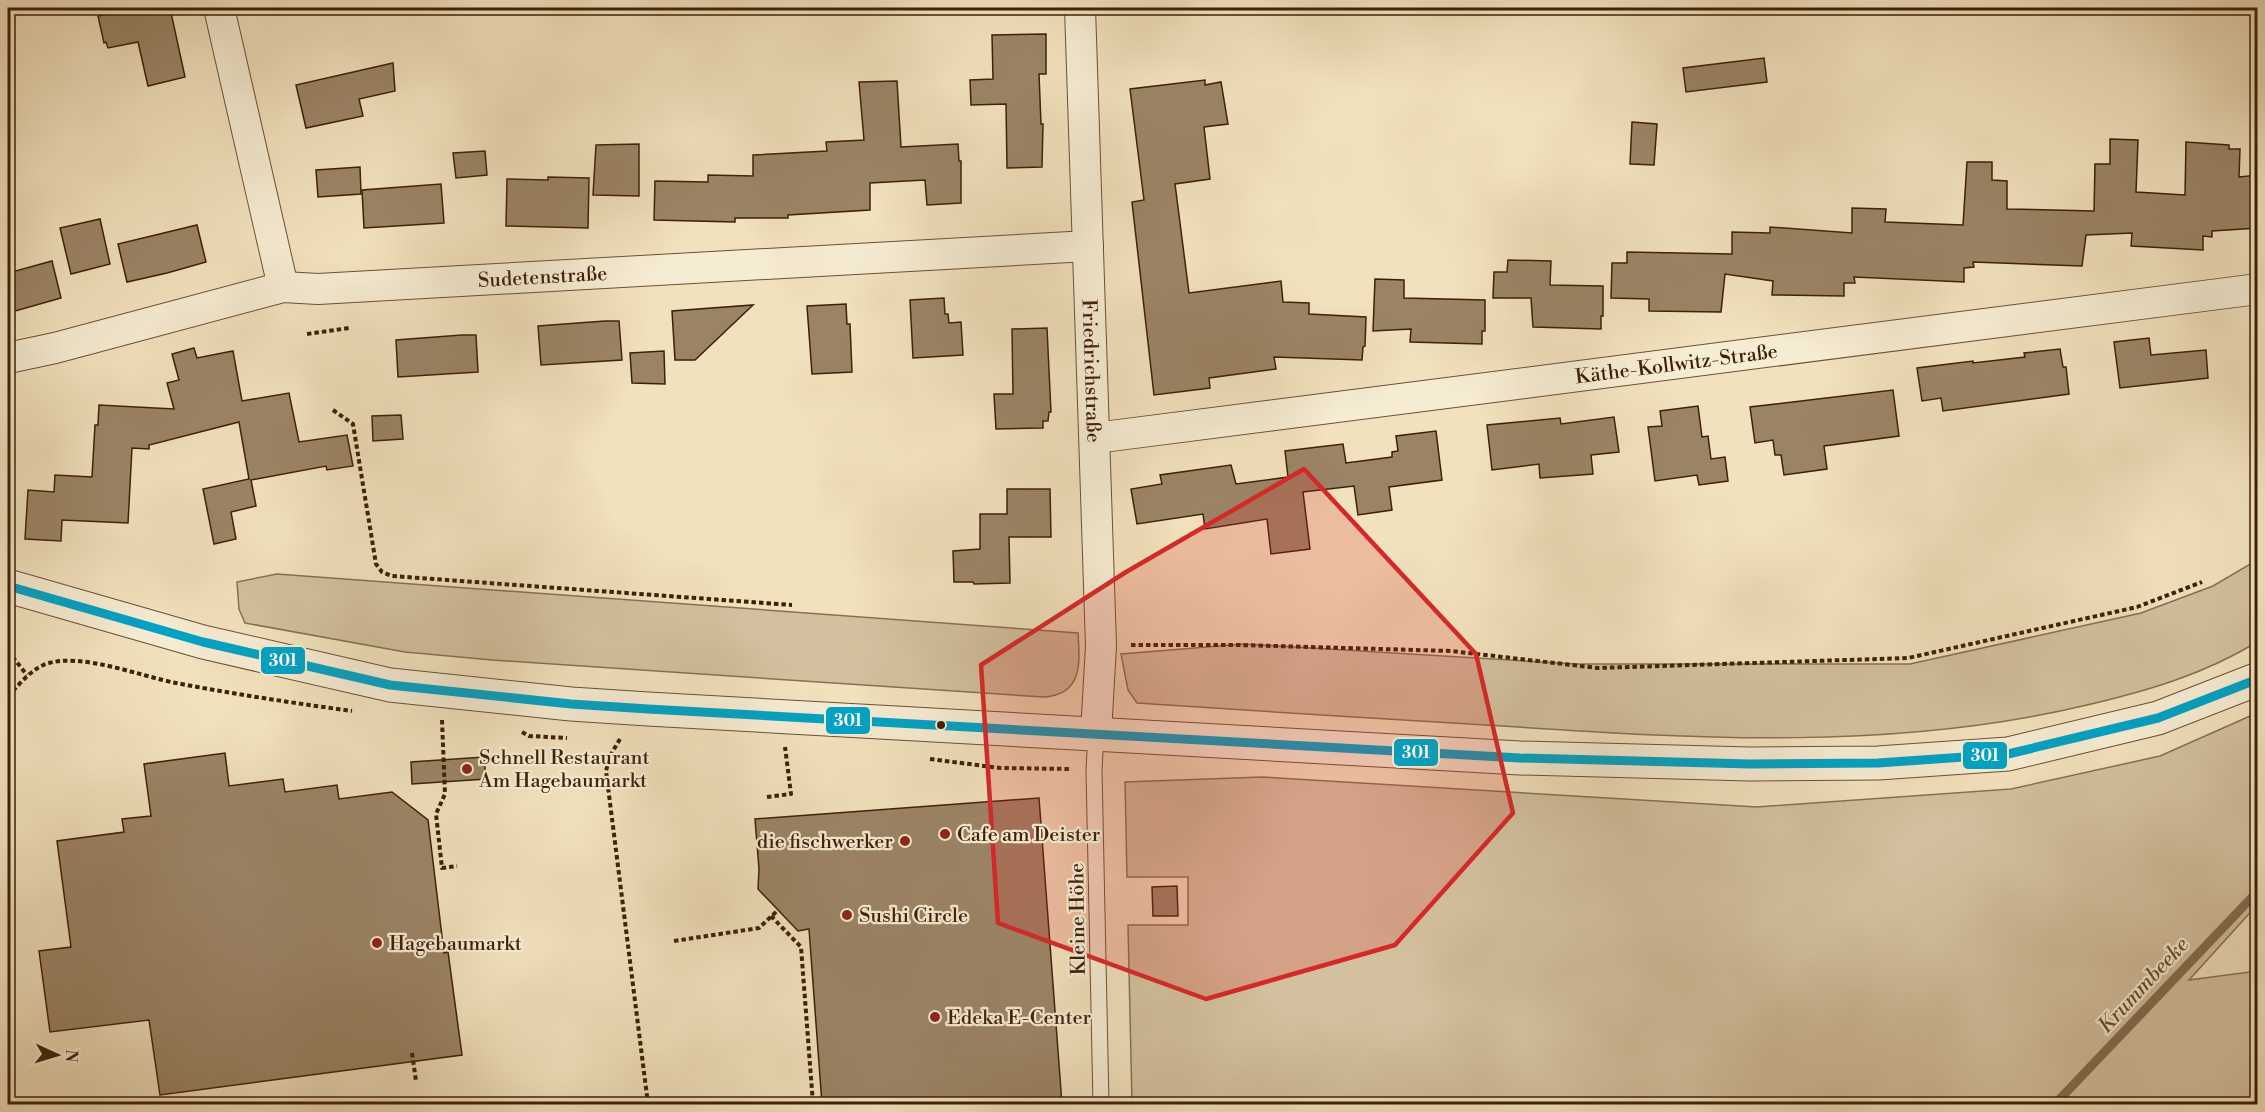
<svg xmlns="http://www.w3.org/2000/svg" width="2265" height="1112" viewBox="0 0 2265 1112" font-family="'Libre Bodoni',serif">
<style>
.green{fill:#d3c09e;stroke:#887054;stroke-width:1.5}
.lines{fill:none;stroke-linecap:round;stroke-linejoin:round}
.stream{stroke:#856c50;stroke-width:9}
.building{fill:#9b8466;stroke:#3e1f09;stroke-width:1.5}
.service-casing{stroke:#6b5036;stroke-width:17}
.minor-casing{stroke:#6b5036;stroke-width:32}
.tertiary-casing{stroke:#6b5036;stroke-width:35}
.path{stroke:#3e1f09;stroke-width:4;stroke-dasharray:4.5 3;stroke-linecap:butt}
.service{stroke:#f6ecd3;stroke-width:15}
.minor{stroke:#f6ecd3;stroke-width:30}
.tertiary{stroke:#f6ecd3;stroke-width:33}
.bus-1-casing{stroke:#f6ecd3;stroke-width:14}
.bus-1{stroke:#03a2c4;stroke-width:9}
.marked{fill:#d62828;fill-opacity:0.2;stroke:#d62828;stroke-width:4.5;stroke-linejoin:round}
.bus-dot{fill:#3e1f09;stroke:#f6ecd3;stroke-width:2}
.poi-dot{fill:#8f2418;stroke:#f6ecd3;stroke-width:2}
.labels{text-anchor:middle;stroke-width:4.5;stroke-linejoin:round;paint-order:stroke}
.street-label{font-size:20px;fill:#3e1f09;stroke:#f6ecd3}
.poi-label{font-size:20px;fill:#3e1f09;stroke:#f6ecd3;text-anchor:start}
.water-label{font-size:21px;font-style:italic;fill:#674c32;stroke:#f6ecd3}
.line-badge{stroke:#f6ecd3;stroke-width:2}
.badge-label{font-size:16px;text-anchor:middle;font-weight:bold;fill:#fff}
</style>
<rect width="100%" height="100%" fill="#f1e1bc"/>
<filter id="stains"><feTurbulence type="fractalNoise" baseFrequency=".00333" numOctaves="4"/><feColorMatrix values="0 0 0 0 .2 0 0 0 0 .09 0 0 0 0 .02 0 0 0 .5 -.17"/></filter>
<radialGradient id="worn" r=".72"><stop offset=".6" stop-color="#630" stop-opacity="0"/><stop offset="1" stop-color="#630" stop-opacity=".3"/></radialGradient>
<!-- green -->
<g class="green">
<path d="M 2257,560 L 2257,642 C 2205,674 2147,691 2087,705 C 1895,751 1697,739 1502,726 C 1380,719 1259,711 1137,703 L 1128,690 L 1121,654 L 1244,644 L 1575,664 L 1910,664 L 2141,613 L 2213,586 Z"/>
<path d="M 277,574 L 1078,633 C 1080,663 1083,695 1043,697 L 492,660 L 405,652 L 245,623 L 239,609 L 237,582 Z"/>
<polygon points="2257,713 2257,905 2189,980 2257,971 2257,1104 1132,1104 1128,925 1188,925 1188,877 1127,877 1125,782 1262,777 1757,807 2011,789 2160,756"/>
</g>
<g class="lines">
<!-- stream -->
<polyline class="stream" points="2055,1104 2258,891"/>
</g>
<!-- building -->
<g class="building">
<polygon points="140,8 170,8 185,77 148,86 138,42 108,48 106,42 104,43 98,16"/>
<polygon points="1046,34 1046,74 1039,74 1041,124 1043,124 1042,167 1007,168 1006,104 971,105 970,80 993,79 992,35"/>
<polygon points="1764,58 1767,82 1686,92 1683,68"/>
<polygon points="393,63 395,91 359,99 363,116 306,128 296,85"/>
<polygon points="1205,80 1205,85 1221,82 1228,124 1204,127 1210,179 1175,184 1189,293 1281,281 1283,302 1309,303 1309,314 1366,317 1365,346 1363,347 1362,360 1274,357 1276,369 1209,378 1210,388 1154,395 1132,202 1144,200 1130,89"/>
<polygon points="897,81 901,147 958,144 959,161 961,161 961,203 927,205 925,180 870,183 870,210 788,215 788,218 735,218 735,222 654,220 655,181 708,182 708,175 753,176 753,155 827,151 826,142 864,140 859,82"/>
<polygon points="1632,122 1657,124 1654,165 1630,164"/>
<polygon points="2110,139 2138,140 2136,192 2185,195 2186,142 2229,145 2229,149 2240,149 2239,177 2258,175 2258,228 2212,231 2212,237 2203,236 2203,250 2131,246 2132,233 2086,235 2082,266 1973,262 1974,267 1964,268 1964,282 1854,277 1855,283 1844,283 1844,296 1772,295 1773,281 1725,274 1721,312 1649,311 1649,299 1611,298 1612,263 1627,263 1627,252 1732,254 1732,232 1770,233 1770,227 1852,233 1852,208 1886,209 1885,222 1963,225 1967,162 1992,162 1992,180 2007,181 2007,209 2094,211 2095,164 2110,164"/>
<polygon points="639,144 639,196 593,195 596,145"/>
<polygon points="485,151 487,175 456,178 453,153"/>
<polygon points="360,167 361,194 318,197 316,170"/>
<polygon points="548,177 589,178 588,228 506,226 507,179 548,180"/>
<polygon points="441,184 444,223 364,228 362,190"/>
<polygon points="100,219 110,264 71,274 60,228"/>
<polygon points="197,225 206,262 167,273 127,282 118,244"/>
<polygon points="1508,260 1551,261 1550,285 1603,286 1603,316 1601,316 1601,329 1533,327 1531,298 1493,298 1494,272 1507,272"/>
<polygon points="52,261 61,298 8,313 8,273"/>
<polygon points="1375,279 1404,280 1404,298 1485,300 1485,331 1482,331 1482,344 1410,342 1411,329 1373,331"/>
<polygon points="944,298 945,314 948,314 949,323 961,322 963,355 913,358 910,300"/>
<polygon points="846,304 847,324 850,324 852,372 812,374 807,306"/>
<polygon points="753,305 695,360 675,360 672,311"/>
<polygon points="605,321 619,321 622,360 541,365 538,326"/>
<polygon points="1047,328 1051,412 1049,412 1048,421 1043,421 1043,428 996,429 994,394 1013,394 1012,329"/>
<polygon points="462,335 476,335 478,372 398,377 396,340"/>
<polygon points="2149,338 2151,355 2206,350 2208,378 2120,388 2114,342"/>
<polygon points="194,348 197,358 233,351 242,401 289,393 299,442 347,435 353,466 327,470 326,466 251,480 256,506 231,512 236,539 214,544 203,489 249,479 239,422 149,445 149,449 132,448 128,523 62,520 61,541 25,539 28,490 54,492 55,475 92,477 95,425 98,425 99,405 174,409 167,383 179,380 172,354"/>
<polygon points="2060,349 2063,367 2066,367 2069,394 1943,411 1941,398 1922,401 1917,368 1973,361 1973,363 2025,357 2024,353"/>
<polygon points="664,351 665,384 632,383 630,353"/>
<polygon points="1893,390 1899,436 1824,446 1827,469 1784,475 1781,455 1775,455 1773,440 1755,443 1750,407"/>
<polygon points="1698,406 1702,437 1708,436 1711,459 1725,457 1728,481 1699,485 1697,475 1655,481 1648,427 1662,426 1660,411"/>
<polygon points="401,415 403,439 373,441 372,416"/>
<polygon points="1614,417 1619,452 1591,455 1593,474 1540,478 1539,464 1492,470 1487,425 1560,418 1561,424"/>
<polygon points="1436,431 1442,480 1389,487 1392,510 1358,515 1354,486 1303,492 1310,549 1271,554 1267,519 1205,529 1203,514 1137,524 1131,489 1162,484 1160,475 1231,465 1236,484 1288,477 1285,451 1343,444 1346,463 1392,457 1392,452 1398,451 1396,436"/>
<polygon points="1007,489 1050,489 1051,537 1009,537 1010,583 974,584 973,582 954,582 953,551 980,549 980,514 1007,514"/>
<polygon points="225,753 229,786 283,779 285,792 337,785 339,799 392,792 428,820 444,953 448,952 462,1055 160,1095 149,1020 50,1032 39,951 71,947 57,841 124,832 122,819 151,816 144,764"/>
<polygon points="484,757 486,779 412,784 411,762"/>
<polygon points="1039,798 1062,1104 822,1104 809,929 798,931 758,889 759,869 755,819"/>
<polygon points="1177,886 1178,916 1153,916 1152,887"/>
</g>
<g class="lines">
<!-- service casing -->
<g class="service-casing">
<polyline id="service" points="1096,733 1094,770 1101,1104"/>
</g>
<!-- minor casing -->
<g class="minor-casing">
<g id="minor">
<polyline points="219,8 283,287"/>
<path id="s1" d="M 1080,8 L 1101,646 L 1096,733"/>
<path id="s2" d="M 8,358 L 55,348 L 283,287 L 318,289 L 1088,246"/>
<path id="s3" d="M 1095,438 L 2258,289"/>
</g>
</g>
<!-- tertiary casing -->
<g class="tertiary-casing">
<polyline id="tertiary" points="8,586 203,642 390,685 571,704 648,709 1520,758 1750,764 1878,763 2008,754 2158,718 2258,679"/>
</g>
<!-- path -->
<g class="path">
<polyline points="307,334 349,328"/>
<polyline points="333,410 353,424 376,564 382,572 392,576 792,605"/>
<polyline points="1131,645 1239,645 1451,651 1598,668 1908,658 2137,607 2202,582"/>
<polyline points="8,651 27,675"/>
<path d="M 8,696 C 19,685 30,670 46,664 C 80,652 140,676 176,683 C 234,694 293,703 352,711"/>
<polyline points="442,720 445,794 436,814 442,868 457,866"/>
<polyline points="522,732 529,736 567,738"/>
<polyline points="620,739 610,756 606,771 648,1104"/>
<polyline points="930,759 1000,768 1072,769"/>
<polyline points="767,797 791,794 785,747"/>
<polyline points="771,916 801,947 813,1104"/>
<polyline points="674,941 759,928 778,910"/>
<polyline points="412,1053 416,1081"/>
</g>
<!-- service -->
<use href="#service" class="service"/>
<!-- minor -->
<use href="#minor" class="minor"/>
<!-- tertiary -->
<use href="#tertiary" class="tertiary"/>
<!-- bus-1 casing -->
<g class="bus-1-casing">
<polyline id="bus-1" points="8,586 203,642 390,685 571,704 648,709 1520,758 1750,764 1878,763 2008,754 2158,718 2258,679"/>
</g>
<!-- bus-1 -->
<use href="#bus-1" class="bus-1"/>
</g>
<!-- marked area -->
<path class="marked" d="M 1304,469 L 1476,654 L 1513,813 L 1395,945 L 1206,999 L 998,923 L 981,665 L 1126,572 Z"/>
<!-- markers -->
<circle class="bus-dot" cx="941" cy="725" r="5"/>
<g class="poi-dot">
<circle cx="467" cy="769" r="6"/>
<circle cx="945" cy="834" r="6"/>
<circle cx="905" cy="841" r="6"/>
<circle cx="847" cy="915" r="6"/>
<circle cx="377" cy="943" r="6"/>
<circle cx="935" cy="1017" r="6"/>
</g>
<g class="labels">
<!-- street labels -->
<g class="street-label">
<text dy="7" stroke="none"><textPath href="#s2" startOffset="544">Sudetenstraße</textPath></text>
<text dy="7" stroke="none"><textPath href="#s3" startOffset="586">Käthe-Kollwitz-Straße</textPath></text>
<text dy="7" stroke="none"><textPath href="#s1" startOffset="363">Friedrichstraße</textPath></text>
<text transform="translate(1077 919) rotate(-91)" y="7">Kleine Höhe</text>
</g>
<!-- poi labels -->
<g class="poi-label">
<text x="479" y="764">Schnell Restaurant<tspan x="479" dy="23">Am Hagebaumarkt</tspan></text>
<text x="957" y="841">Cafe am Deister</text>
<text x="893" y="848" text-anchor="end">die fischwerker</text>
<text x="859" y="922">Sushi Circle</text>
<text x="389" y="950">Hagebaumarkt</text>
<text x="947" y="1024">Edeka E-Center</text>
</g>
<!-- water labels -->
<g class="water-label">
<text transform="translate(2143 985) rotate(-47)" y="7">Krummbeeke</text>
</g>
</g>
<g class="line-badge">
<rect x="260" y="646" width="46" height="29" rx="6" fill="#03a2c4"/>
<rect x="825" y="706" width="46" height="29" rx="6" fill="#03a2c4"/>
<rect x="1393" y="738" width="46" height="29" rx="6" fill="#03a2c4"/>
<rect x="1962" y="741" width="46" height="29" rx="6" fill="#03a2c4"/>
</g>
<g class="badge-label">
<text x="283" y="666">301</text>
<text x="848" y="726">301</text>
<text x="1416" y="758">301</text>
<text x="1985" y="761">301</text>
</g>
<!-- margin -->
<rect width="2265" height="1112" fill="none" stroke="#f1e1bc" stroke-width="30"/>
<rect x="9" y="9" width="2247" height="1094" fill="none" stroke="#3e1f09" stroke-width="3"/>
<rect x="15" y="15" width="2235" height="1082" fill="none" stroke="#3e1f09" stroke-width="1.5"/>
<!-- north arrow -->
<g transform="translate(57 1055) rotate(94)" stroke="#f6ecd3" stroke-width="4.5" paint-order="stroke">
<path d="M0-4.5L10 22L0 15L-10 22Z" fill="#3e1f09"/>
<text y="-9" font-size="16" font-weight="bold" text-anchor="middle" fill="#3e1f09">N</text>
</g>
<rect width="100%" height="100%" filter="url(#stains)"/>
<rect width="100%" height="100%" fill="url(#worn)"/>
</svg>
